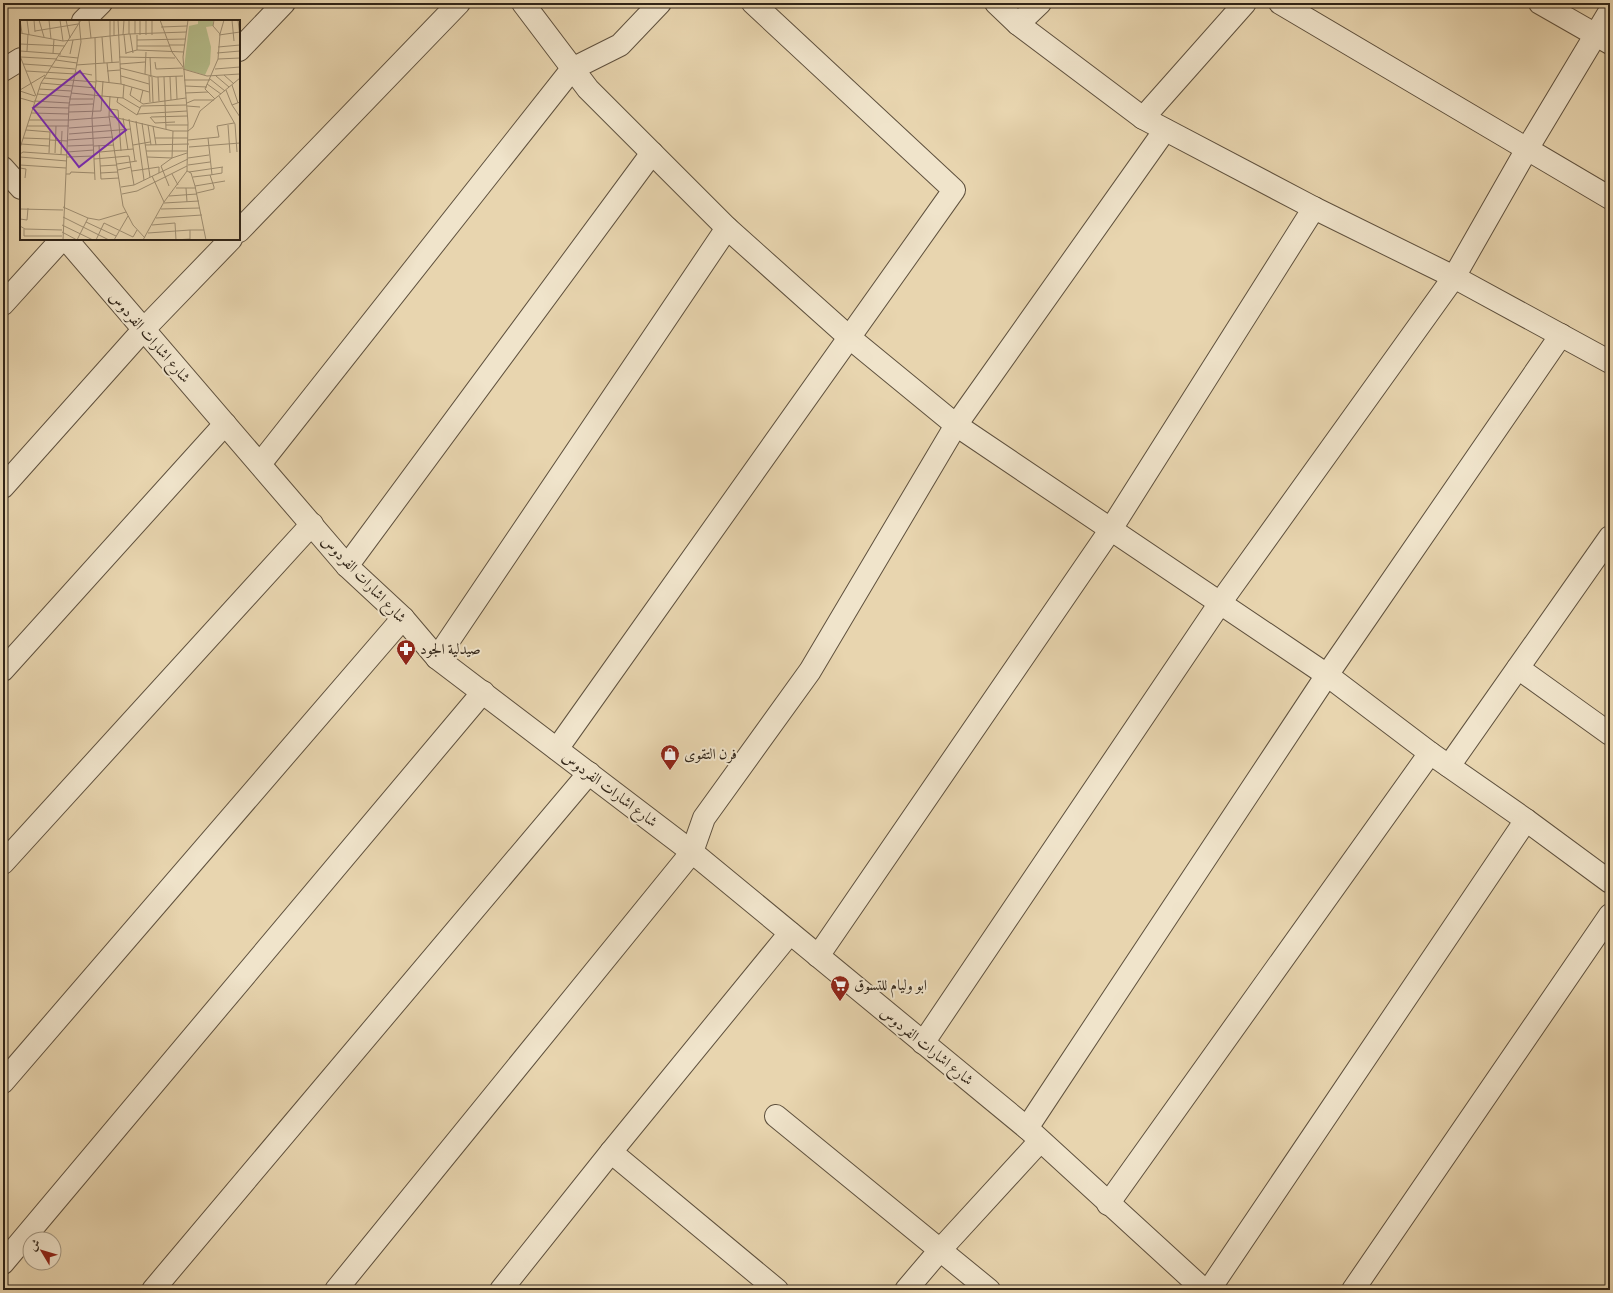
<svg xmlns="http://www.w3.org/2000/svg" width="1613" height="1293" viewBox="0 0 1613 1293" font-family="Vollkorn,Amiri,serif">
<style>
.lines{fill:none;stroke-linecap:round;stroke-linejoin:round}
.minor-casing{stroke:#5f513e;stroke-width:24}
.minor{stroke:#f0e4cb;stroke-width:22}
.labels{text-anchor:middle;stroke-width:4;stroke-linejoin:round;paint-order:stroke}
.street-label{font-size:15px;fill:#312518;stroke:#f0e4cb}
.poi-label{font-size:15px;fill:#312518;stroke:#f0e4cb;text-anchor:start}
.inset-road{fill:none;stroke:#9f8f73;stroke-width:1}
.view{fill:#7b2cbf;fill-opacity:0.15;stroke:#7b2cbf;stroke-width:2}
.inset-edge{fill:none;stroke:#312518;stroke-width:2}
</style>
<rect width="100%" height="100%" fill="#e8d5af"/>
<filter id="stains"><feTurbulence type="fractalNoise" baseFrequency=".005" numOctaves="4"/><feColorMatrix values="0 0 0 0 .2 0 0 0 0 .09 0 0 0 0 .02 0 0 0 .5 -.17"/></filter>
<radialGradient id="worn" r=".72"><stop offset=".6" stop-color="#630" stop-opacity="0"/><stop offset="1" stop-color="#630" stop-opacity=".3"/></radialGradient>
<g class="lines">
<!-- minor casing -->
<g class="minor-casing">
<g id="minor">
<polyline points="523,3 588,89 727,228 850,338 956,425 1327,675 1430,753 1526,820 1610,882"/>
<polyline points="996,3 1018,24 1143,118 1314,208 1454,277 1610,362"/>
<polyline points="1280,3 1610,198"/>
<polyline points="1540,3 1610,43"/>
<polyline points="83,21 101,3"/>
<polyline points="1018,24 1040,3"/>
<polyline points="239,50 284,3"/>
<polyline points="3,70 21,59"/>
<polyline points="1143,118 1245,3"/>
<polyline points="3,168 21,188"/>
<polyline points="239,231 459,3"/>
<polyline points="66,239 347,566 403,618 437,658 692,852 1027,1128 1204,1290"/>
<polyline points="3,304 62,239"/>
<polyline points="260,464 572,69 620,45 660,3"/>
<polyline points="3,487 144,329 231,239"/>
<polyline points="347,566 652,153"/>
<polyline points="437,658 727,228"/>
<polyline points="1518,668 1610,734"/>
<polyline points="3,670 225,424"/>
<polyline points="557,749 954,190 753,3"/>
<polyline points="1449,766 1610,537"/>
<polyline points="3,863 312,524"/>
<polyline points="818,956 1111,529 1314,208"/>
<polyline points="923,1043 1220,603 1454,277 1527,149 1610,11"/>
<polyline points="3,1082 403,618"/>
<polyline points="776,1116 989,1290"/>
<polyline points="1027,1128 1327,675 1561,335"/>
<polyline points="611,1152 777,1290"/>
<polyline points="1108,1204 1430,753"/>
<polyline points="3,1263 483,692"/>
<polyline points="153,1290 589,773"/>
<polyline points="336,1290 692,852 704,818 810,671 956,425 1165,130"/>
<polyline points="501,1290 611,1152 790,933"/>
<polyline points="906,1290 940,1250 1040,1141"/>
<polyline points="1209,1290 1526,820"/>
<polyline points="1353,1290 1610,915"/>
</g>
</g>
<!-- minor -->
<use href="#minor" class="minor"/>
</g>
<!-- icons -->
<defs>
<g id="pharmacy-pin" transform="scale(1)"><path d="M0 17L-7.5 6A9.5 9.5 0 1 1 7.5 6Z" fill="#8f2418" stroke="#f0e4cb"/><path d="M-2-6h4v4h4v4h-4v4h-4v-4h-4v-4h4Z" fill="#fff"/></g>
<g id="shop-pin" transform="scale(1)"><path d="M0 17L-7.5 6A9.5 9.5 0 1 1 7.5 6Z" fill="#8f2418" stroke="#f0e4cb"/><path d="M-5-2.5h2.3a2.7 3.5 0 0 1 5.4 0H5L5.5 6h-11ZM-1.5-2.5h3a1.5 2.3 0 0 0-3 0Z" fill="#fff"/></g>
<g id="supermarket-pin" transform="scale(1)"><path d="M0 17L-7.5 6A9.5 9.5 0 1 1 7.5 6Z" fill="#8f2418" stroke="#f0e4cb"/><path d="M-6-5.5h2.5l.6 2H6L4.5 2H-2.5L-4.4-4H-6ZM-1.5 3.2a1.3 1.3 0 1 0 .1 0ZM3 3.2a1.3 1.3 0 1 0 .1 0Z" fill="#fff"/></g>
</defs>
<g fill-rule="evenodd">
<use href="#pharmacy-pin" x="406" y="649"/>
<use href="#shop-pin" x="670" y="754"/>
<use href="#supermarket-pin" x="840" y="985"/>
</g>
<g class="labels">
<!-- street labels -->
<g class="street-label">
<text transform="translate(150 337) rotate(49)" y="5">شارع اشارات الفردوس</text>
<text transform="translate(364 579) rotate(46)" y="5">شارع اشارات الفردوس</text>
<text transform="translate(610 789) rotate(37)" y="5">شارع اشارات الفردوس</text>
<text transform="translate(927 1046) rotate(39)" y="5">شارع اشارات الفردوس</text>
</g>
<!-- poi labels -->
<g class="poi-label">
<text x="420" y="654">صيدلية الجود</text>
<text x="684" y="759">فرن التقوى</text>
<text x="854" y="990">ابو وليام للتسوق</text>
</g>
</g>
<!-- overview -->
<g transform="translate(20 20)">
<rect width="220" height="220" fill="#e8d5af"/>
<path d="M 178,0 L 193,0 L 193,6 L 186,7 L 191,27 L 190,44 L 185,55 L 164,49 L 169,6 L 178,4 Z" fill="#b5bd8b"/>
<path class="inset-road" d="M 0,0 L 2,13M 7,0 L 9,15M 14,0 L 15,12M 19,0 L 24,17M 29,0 L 31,19M 40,0 L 43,21M 46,0 L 50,18M 69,0 L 71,18M 90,0 L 90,16M 98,0 L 101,64M 126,0 L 126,15M 140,0 L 152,32 L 163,47M 194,0 L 193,6 L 200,14 L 198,39 L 185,69 L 195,79M 212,0 L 214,21M 218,0 L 220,17M 141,7 L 167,6M 15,11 L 58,4M 0,13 L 43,21 L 109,14 L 166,12M 109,14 L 109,0M 110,14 L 113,33M 115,14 L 115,0M 200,14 L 204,0M 103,15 L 104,0M 104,15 L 106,34M 120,15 L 120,0M 132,15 L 132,0M 199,15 L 220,12M 90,16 L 92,43M 94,16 L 94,0M 82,17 L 84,43M 117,20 L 166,19M 0,24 L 45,26M 149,25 L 165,25M 117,26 L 150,26M 198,27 L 220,25M 117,30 L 164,32M 0,31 L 41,34M 7,31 L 8,14M 33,33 L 34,19M 106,33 L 117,30 L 117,15M 197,33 L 220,31M 50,34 L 53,20M 0,36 L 16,76M 39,36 L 58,38M 1,37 L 37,39M 99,37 L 155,38M 130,37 L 131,57M 198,39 L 220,38M 36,40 L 57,43M 135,42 L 136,49 L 163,48M 87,43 L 89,62M 3,44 L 32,46M 100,44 L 125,42M 56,45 L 99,42M 32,47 L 55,49M 100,48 L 136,57 L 163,56M 163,49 L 187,56 L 220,54M 195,49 L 220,47M 6,51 L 55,54M 87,51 L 100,50M 55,52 L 72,55M 125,54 L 126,32M 204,55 L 214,64M 101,56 L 129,64M 129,56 L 130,82M 156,56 L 157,79M 196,56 L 209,67M 132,57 L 133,82M 138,57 L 139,81M 144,57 L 146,109M 150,57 L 151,80M 24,58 L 76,62M 190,59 L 205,71M 164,60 L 190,60M 76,61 L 101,64 L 129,72M 21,63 L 76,68M 187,64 L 201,74M 212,65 L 218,83M 165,66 L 187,67M 112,67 L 110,75 L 123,84 L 166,78M 19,69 L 51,71M 0,70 L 25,55M 206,70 L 212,85 L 220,82M 0,71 L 15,76M 51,73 L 103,78 L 120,88M 165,73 L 188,72M 17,74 L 50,77M 90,76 L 89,96 L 103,186 L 113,205 L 125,218M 199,76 L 215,104 L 217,132M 98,77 L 97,82 L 117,95 L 121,86 L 166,85M 0,78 L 14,82M 103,78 L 104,64M 49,79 L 73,79M 14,81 L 49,83M 120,82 L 123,70M 167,83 L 174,80 L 194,80M 49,85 L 73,84M 212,85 L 220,97M 167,86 L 180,87M 13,87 L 49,88M 89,89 L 98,90 L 101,131M 49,92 L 81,91 L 83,61M 11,93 L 49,94M 117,94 L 167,91M 89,96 L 153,111 L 168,111 L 173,107 L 180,91 L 220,58M 130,97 L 135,103 L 155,102M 131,97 L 167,96M 103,98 L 108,130M 109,99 L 115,141M 9,100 L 49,100 L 89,97M 116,101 L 124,160M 122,103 L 130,157M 128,105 L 131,125M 146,105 L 168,105M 208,105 L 210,133M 7,106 L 49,106M 133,106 L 136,125M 49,108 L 90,105M 6,110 L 30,112 L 29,133M 49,114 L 111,109M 3,118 L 30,119M 135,118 L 168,118M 188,118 L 192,155M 30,120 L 48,121M 48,120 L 93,117M 168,120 L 199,117 L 197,106 L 214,103M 1,124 L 29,126M 79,125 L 81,159 L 99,158M 113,125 L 130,122M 125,125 L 169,124M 48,126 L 73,125M 74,126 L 94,125M 169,127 L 220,123M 0,128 L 21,63 L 61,0M 126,131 L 168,131M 47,132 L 74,130M 80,132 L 113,129M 35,133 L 36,106M 0,134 L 3,132 L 47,135M 41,134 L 42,111M 0,137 L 47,141M 47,137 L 74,136M 127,137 L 152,138 L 153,111M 168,138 L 189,135M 74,139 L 109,136 L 114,165M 97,144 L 117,141M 0,145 L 46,148M 168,145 L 190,142M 80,146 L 97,145M 0,148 L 6,149 L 5,158M 98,150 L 111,147M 112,151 L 139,147 L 139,153M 167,151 L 171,153 L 175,166 L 186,220M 169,152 L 203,147M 80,153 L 98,152M 46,154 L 50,154 L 51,152 L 75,153M 152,154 L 158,165M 190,155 L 202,153 L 202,147M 132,156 L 144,182M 173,157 L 190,155 L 194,167 L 194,169 L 177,173M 75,160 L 72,98 L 76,62 L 75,18M 149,166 L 141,146 L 152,138 L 167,133M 175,166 L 205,161M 101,167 L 114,165 L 168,139M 156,168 L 176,168M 166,168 L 167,182M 102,174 L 117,171 L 167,146M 149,176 L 177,174M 144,183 L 179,181M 43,187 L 68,198 L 79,200 L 106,192M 0,189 L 43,190M 141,189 L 180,188M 43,197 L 89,220M 136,198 L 182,195M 0,199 L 7,200 L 8,188M 66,202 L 96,216M 42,205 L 73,220M 132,205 L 155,203 L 156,220M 0,206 L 5,209 L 42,210M 4,209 L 4,216 L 42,216M 170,210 L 184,210M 42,212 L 57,220M 128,213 L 170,210 L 170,219 L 155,220M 43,220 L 49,85 L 61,22 L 59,0M 57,220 L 68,198M 76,220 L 84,203 L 113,217 L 117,210M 94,220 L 108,196M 123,220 L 144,182 L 167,151 L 168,103 L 163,37 L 168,0"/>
<path class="view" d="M 60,51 L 106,110 L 59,147 L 13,88 Z"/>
<rect width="220" height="220" class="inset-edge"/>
</g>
<!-- margin -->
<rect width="1613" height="1293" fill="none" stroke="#e8d5af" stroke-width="16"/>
<rect x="4" y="4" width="1605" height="1285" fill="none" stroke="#312518" stroke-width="2"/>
<rect x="8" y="8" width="1597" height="1277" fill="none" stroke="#312518"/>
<!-- north arrow -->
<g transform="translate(42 1251) rotate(308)"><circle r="19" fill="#f0e4cb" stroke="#a49883"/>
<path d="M0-3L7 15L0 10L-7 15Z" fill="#8f2418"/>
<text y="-6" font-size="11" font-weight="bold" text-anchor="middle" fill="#312518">ش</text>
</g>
<rect width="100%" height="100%" filter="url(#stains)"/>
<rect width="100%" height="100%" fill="url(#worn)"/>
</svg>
